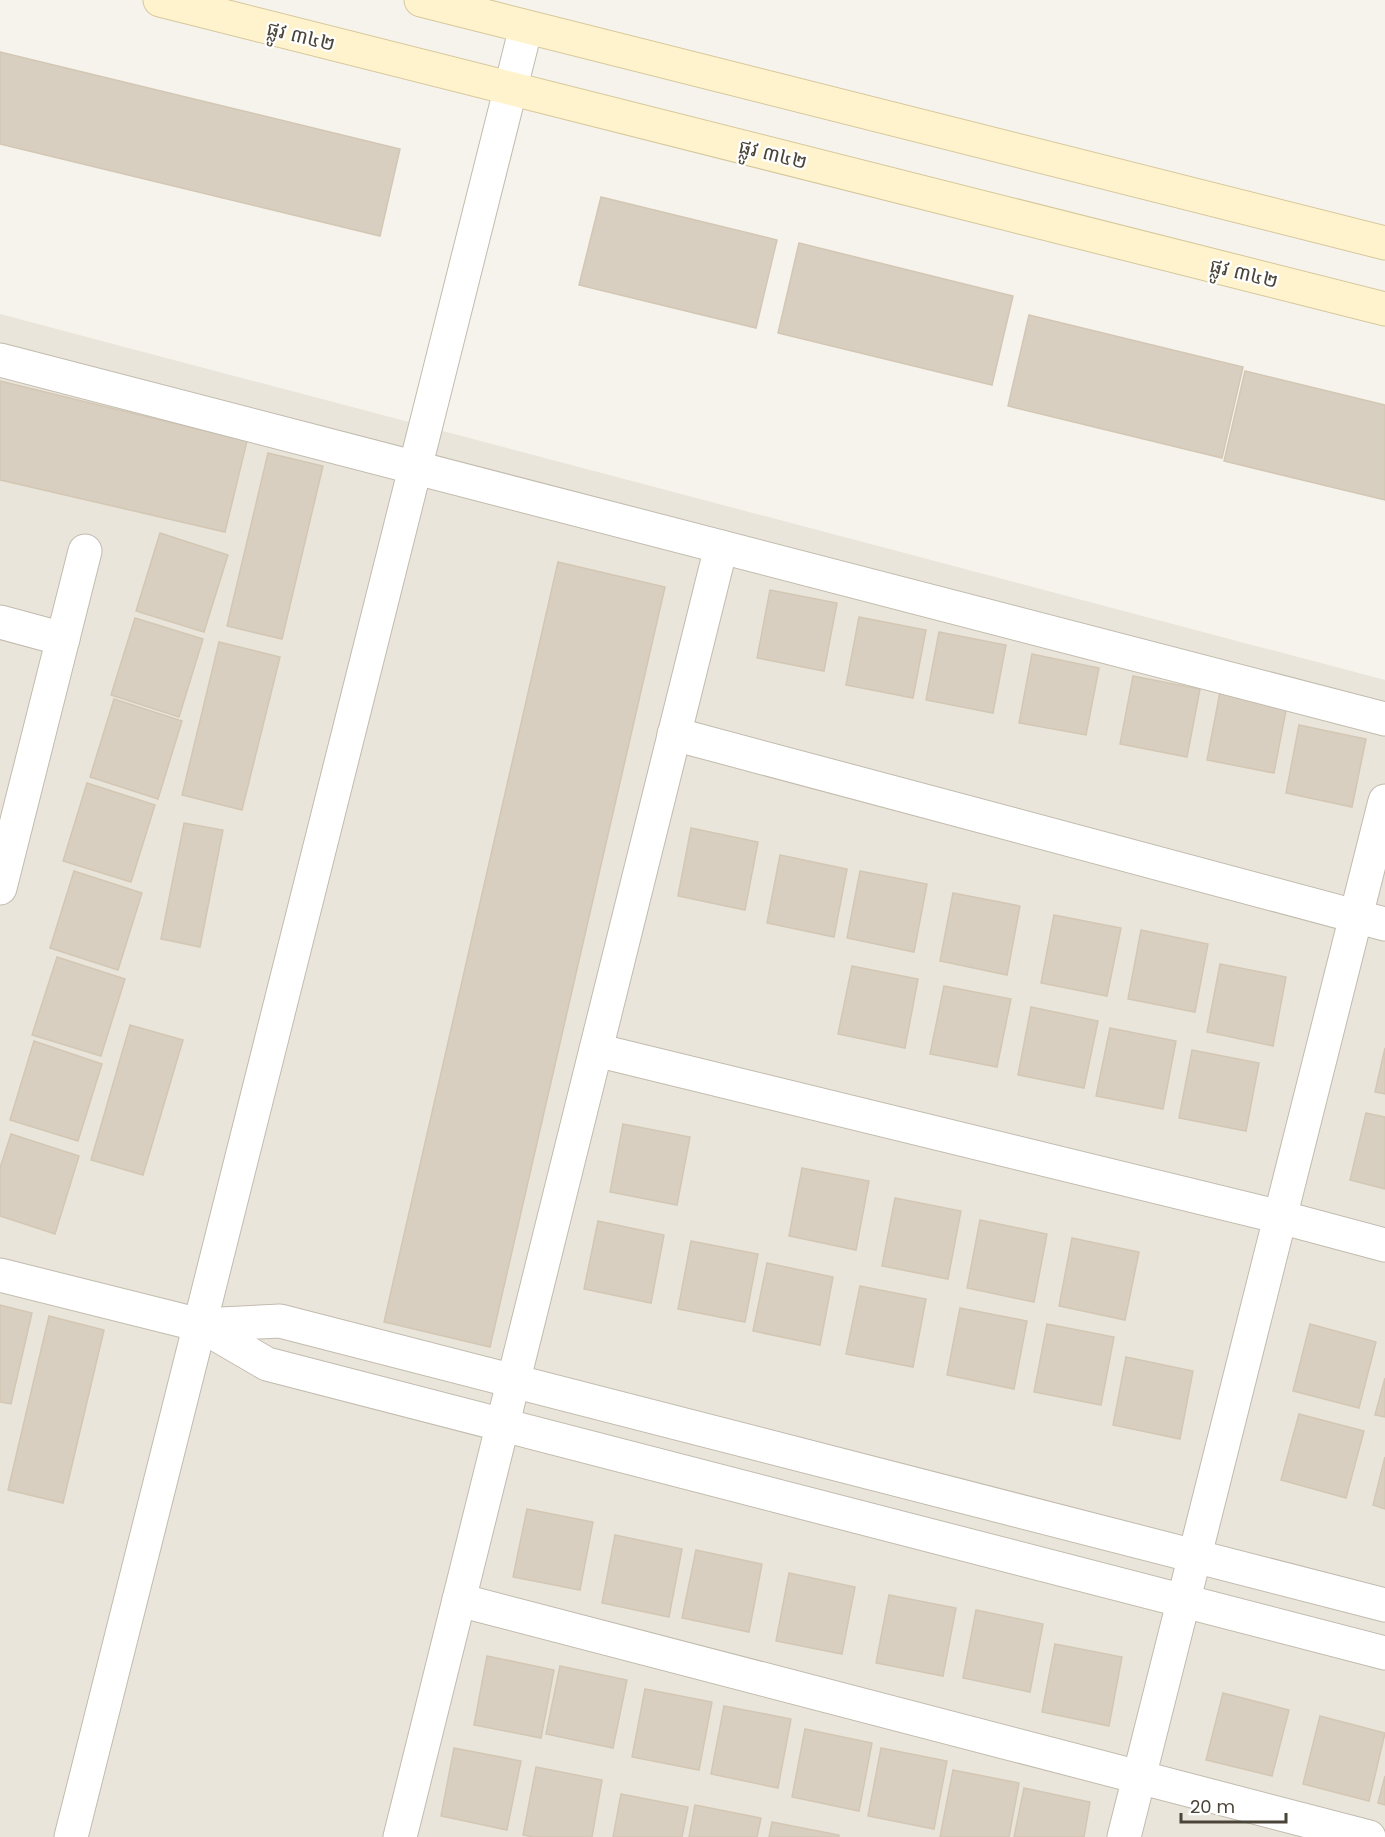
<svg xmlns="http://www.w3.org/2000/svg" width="1385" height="1837" viewBox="0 0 1385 1837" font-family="Poppins,'Noto Sans Khmer',sans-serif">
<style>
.residential{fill:#eae5da}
.building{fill:#d8cfc1;stroke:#d3c7b4;stroke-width:1.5}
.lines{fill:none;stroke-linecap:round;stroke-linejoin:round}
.street-casing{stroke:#c2bbae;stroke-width:35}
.secondary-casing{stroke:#d6c79b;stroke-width:35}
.street{stroke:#fff;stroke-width:33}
.secondary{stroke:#fff3cd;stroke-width:33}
.labels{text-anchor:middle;stroke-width:4.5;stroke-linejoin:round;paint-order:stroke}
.street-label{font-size:20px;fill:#4b4439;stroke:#fff}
</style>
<rect width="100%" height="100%" fill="#f6f3ec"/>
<!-- residential -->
<polygon class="residential" points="0,314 1385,680 1385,1837 0,1837"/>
<!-- building -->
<g class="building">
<polygon points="0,52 400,149 380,236 0,144"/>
<polygon points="601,197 777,240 756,328 579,285"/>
<polygon points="799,243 1013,296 992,385 778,333"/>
<polygon points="1029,315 1243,367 1222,458 1008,406"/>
<polygon points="1245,371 1385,405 1385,500 1224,461"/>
<polygon points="0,381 247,441 225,532 0,480"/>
<polygon points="268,453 323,466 282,639 227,626"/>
<polygon points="160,533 228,555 204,632 136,611"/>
<polygon points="558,562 665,587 490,1347 384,1322"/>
<polygon points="770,590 837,603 824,671 757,658"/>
<polygon points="859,617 926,630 913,698 846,685"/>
<polygon points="135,618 203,639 179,717 111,695"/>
<polygon points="939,632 1006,645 993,713 926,700"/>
<polygon points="219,642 280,657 242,810 182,795"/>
<polygon points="1032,654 1099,668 1086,735 1019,723"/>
<polygon points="1133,676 1200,689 1187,757 1120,744"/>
<polygon points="1220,692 1287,705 1274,773 1207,760"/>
<polygon points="114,699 182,721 158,799 90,777"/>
<polygon points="1299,725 1366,739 1352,807 1286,793"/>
<polygon points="87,783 155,805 131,882 63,861"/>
<polygon points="184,823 223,830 200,947 161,939"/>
<polygon points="691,828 758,842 745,910 678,896"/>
<polygon points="780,855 847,869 834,937 767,923"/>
<polygon points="74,871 142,893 118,970 50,948"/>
<polygon points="860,871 927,884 914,952 847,938"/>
<polygon points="953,893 1020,906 1007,975 940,961"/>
<polygon points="1054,915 1121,928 1107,996 1041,983"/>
<polygon points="1141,930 1208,944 1195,1012 1128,999"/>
<polygon points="57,957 125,979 101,1056 32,1035"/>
<polygon points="1220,964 1286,977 1273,1046 1207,1032"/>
<polygon points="852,966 918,979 905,1048 838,1034"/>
<polygon points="944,986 1011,999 997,1067 930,1054"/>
<polygon points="1031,1007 1098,1021 1084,1088 1018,1075"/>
<polygon points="130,1025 183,1040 143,1175 91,1160"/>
<polygon points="1110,1028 1176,1041 1163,1109 1096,1096"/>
<polygon points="34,1041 102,1064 78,1141 10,1120"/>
<polygon points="1385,1048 1385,1094 1375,1092"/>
<polygon points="1192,1050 1259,1063 1246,1131 1179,1118"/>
<polygon points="1366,1113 1385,1117 1385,1189 1350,1180"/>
<polygon points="623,1124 690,1137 677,1205 610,1192"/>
<polygon points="11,1134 79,1156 55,1234 0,1216 0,1168"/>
<polygon points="802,1168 869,1181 856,1250 789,1236"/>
<polygon points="895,1198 961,1211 948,1279 882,1266"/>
<polygon points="980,1220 1047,1234 1034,1302 967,1288"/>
<polygon points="598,1221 664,1235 651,1303 584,1289"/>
<polygon points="1072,1238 1139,1252 1125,1320 1059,1306"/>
<polygon points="691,1241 758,1254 745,1322 678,1309"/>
<polygon points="767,1263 833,1277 820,1345 753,1331"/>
<polygon points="860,1286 926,1299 913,1367 846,1354"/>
<polygon points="0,1305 32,1313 11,1404 0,1402"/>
<polygon points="960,1308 1027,1321 1014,1389 947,1375"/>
<polygon points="49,1316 104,1330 63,1503 8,1490"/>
<polygon points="1047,1324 1114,1337 1101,1405 1034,1392"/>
<polygon points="1310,1324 1376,1342 1359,1408 1293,1391"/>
<polygon points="1126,1357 1193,1371 1180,1439 1113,1425"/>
<polygon points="1385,1378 1385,1417 1375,1415"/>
<polygon points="1299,1414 1364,1431 1346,1498 1281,1480"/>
<polygon points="1385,1457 1385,1509 1373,1505"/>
<polygon points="527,1509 593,1522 580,1590 513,1577"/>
<polygon points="615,1535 682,1549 669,1617 602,1603"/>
<polygon points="696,1550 762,1564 749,1632 682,1618"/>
<polygon points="789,1573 855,1587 842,1654 776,1641"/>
<polygon points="889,1595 956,1608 943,1676 876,1663"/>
<polygon points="976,1610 1043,1624 1030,1692 963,1678"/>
<polygon points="1055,1644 1122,1657 1109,1726 1042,1712"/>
<polygon points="487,1656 554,1670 541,1738 474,1725"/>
<polygon points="560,1666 627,1680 613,1748 546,1734"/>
<polygon points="645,1689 712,1702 699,1770 632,1757"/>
<polygon points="1223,1693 1289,1710 1272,1776 1206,1760"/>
<polygon points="724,1706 791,1719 778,1788 711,1774"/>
<polygon points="1320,1716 1385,1733 1369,1801 1303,1784"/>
<polygon points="805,1729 872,1743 859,1811 792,1797"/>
<polygon points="454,1748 521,1761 507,1830 441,1816"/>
<polygon points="881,1748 947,1761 934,1829 868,1816"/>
<polygon points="536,1767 602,1780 592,1837 533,1837 523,1835"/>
<polygon points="953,1770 1019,1783 1009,1837 940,1837"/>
<polygon points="1385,1776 1385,1805 1378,1803"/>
<polygon points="1024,1788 1090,1802 1084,1837 1014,1837"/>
<polygon points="621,1794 688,1807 682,1837 613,1837"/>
<polygon points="695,1805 761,1818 757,1837 689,1837"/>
<polygon points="772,1822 839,1835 839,1837 769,1837"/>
</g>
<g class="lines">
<!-- street casing -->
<g class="street-casing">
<g id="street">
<polyline points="0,360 1385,719"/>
<polyline points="0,622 63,639"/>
<polyline points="674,734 1385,924"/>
<polyline points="0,888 85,551"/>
<polyline points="596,1050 1280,1217 1385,1245"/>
<polyline points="0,1275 200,1325 267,1364 1385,1653"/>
<polyline points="200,1325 280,1321 1385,1605"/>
<polyline points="459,1600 1369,1837"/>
<polyline points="71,1837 526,27"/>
<polyline points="400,1837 721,547"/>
<polyline points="1124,1837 1385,801"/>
</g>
</g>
<!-- secondary casing -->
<g class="secondary-casing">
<g id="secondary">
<polyline points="160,0 1385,309"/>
<polyline points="421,0 1385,243"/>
</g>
</g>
<!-- street -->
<use href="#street" class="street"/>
<!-- secondary -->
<use href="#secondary" class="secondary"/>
</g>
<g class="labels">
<!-- street labels -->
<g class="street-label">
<text transform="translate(301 36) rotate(14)" y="7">ផ្លូវ ៣៤២</text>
<text transform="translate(773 154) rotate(14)" y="7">ផ្លូវ ៣៤២</text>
<text transform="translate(1244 273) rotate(14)" y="7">ផ្លូវ ៣៤២</text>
</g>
</g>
<!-- scale -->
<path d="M1181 1813v9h105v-9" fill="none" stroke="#4b4439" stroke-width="3"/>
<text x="1190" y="1813" font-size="18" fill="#4b4439" stroke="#ffffff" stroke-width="4.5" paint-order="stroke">20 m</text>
</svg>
